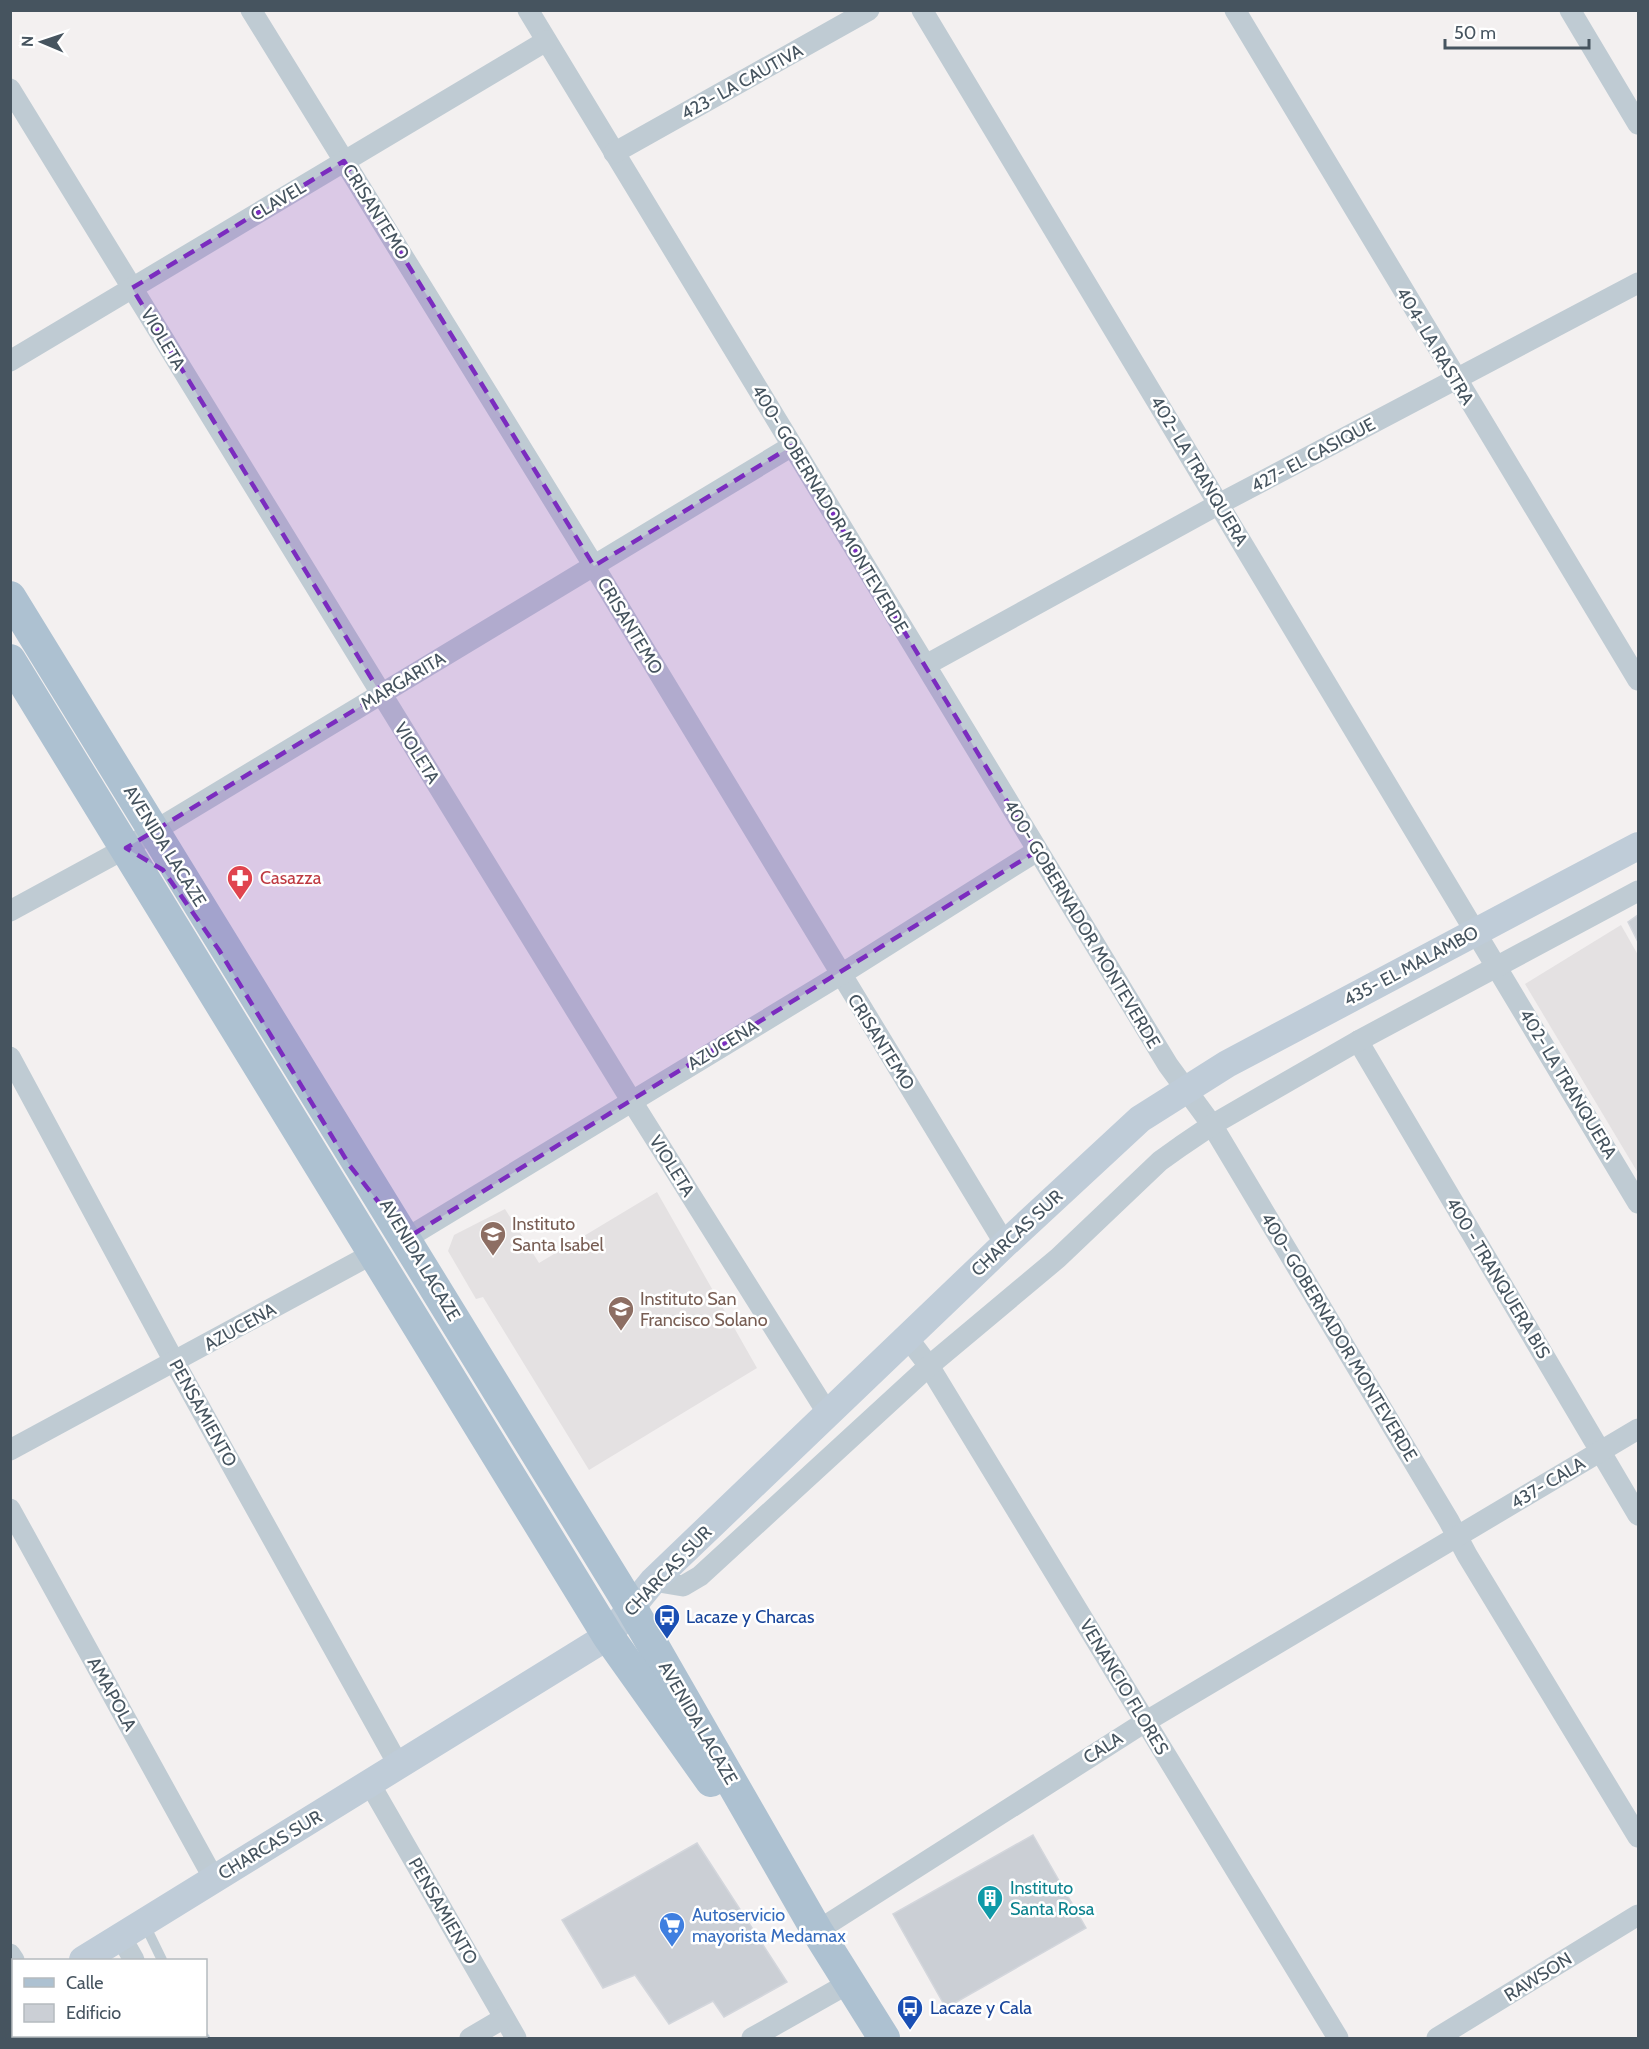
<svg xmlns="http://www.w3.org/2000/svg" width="1649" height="2049" viewBox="0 0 1649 2049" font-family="Cabin,sans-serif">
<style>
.education{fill:#e4e1e2}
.building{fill:#cbcfd5;stroke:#d3d6dc;stroke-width:1.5}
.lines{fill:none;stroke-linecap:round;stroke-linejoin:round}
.lane{stroke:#bfcbd3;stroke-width:10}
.street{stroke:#bfcbd3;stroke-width:21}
.secondary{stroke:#bfccd8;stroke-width:28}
.primary{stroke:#adc1d1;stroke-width:32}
.marked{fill:#7b2cbf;fill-opacity:0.2;stroke:#7b2cbf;stroke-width:4.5;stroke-dasharray:12 8;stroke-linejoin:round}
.labels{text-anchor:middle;stroke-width:5;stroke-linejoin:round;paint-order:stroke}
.street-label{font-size:18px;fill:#46545f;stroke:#fff}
.health-label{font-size:18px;fill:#be3a42;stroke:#fff;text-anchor:start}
.education-label{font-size:18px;fill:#785e54;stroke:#fff;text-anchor:start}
.transit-label{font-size:18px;fill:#164399;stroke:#fff;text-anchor:start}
.culture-label{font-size:18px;fill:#0d838f;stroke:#fff;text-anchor:start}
.shop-label{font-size:18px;fill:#366cbe;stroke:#fff;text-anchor:start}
</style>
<rect width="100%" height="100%" fill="#f3f0f0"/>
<!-- education -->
<g class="education">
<polygon points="1621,925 1638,955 1638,1173 1525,984"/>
<polygon points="657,1192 757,1368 589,1470 483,1297 476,1299 448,1251 454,1235 505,1209 539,1263"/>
</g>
<!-- building -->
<g class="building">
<polygon points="1638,915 1638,942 1628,922"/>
<polygon points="1033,1835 1086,1928 946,2008 893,1914"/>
<polygon points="697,1843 787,1982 724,2017 713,2001 669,2024 635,1975 603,1988 562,1920"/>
</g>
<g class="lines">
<!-- lane -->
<g class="lane">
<polyline points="144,1923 162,1960"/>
<polyline points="203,2036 205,2038"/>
</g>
<!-- street -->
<g class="street">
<polyline points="251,10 594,566 1005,1244"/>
<polyline points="528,10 1168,1065 1212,1125 1449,1521 1467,1555 1638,1837"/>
<polyline points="922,10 1638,1203"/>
<polyline points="1235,10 1638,680"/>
<polyline points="1570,10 1638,124"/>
<polyline points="10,89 631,1100 828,1414"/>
<polyline points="614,153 869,10"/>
<polyline points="10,361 546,41"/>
<polyline points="926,665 1219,504 1638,283"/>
<polyline points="10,911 126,848 792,446"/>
<polyline points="1358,1041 1638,1515"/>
<polyline points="10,1057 175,1363 399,1766"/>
<polyline points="407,1238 840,975 1037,851"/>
<polyline points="907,1337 929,1366 1338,2038"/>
<polyline points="10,1450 374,1253"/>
<polyline points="10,1509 214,1879"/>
<polyline points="653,1581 683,1586 700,1576 929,1366 1058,1258 1160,1161 1181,1146 1212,1125 1358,1041 1638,891"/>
<polyline points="370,1784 516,2038"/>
<polyline points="817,1931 1145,1722 1638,1429"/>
<polyline points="121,1937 134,1960"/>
<polyline points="10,1954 14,1960"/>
<polyline points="176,2036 177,2038"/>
<polyline points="470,2038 504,2018"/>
<polyline points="752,2038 849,1983"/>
<polyline points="1437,2038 1638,1915"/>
</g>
<!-- secondary -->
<g class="secondary">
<polyline points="83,1960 608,1636 653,1581 1005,1244 1140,1119 1227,1064 1638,846"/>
<polyline points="10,2004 14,2002"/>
</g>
<!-- primary -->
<g class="primary">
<polyline points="10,597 631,1607 817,1931 884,2038"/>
<polyline points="10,660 608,1636 711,1781"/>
</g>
</g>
<!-- marked area -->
<path class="marked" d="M 344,161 L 594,566 L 792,446 L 1037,851 L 407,1238 L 350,1166 L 219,950 L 163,870 L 126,848 L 381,694 L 132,288 Z"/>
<!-- icons -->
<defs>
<g id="pharmacy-pin" transform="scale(1.35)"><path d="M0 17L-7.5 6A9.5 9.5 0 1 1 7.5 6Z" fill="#e0444e" stroke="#fff"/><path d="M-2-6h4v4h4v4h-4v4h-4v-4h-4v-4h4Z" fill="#fff"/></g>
<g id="school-pin" transform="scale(1.35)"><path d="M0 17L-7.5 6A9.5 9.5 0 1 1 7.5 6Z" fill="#8d6e63" stroke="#fff"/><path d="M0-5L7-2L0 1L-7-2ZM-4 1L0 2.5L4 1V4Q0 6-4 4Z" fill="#fff"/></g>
<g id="bus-pin" transform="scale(1.35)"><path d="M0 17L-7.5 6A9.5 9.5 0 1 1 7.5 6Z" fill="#1a4fb4" stroke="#fff"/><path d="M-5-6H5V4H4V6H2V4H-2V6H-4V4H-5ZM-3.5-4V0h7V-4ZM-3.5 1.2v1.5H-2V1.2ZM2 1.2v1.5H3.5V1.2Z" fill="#fff"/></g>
<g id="building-pin" transform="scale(1.35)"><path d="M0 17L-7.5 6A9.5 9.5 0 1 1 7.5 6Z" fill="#0f9aa8" stroke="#fff"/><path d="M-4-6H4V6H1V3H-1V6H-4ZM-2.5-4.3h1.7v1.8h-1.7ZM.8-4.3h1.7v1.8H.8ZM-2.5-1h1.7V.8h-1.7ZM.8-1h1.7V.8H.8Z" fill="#fff"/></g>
<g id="supermarket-pin" transform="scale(1.35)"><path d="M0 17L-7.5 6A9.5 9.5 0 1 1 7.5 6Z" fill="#3f7fe0" stroke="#fff"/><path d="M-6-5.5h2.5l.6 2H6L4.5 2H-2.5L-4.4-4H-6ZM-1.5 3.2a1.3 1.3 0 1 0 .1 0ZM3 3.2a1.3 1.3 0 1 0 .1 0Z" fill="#fff"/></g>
</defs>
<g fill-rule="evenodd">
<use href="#pharmacy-pin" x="240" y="878"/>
<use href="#school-pin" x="493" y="1234"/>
<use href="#school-pin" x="621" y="1309"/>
<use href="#bus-pin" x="667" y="1617"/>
<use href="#building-pin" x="990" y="1898"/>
<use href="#supermarket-pin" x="672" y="1925"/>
<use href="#bus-pin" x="910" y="2008"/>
</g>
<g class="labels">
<!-- street labels -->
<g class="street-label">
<text transform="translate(742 82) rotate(-29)" y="6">423- LA CAUTIVA</text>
<text transform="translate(278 201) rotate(-31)" y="6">CLAVEL</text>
<text transform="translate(376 212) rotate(58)" y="6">CRISANTEMO</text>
<text transform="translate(163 339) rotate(59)" y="6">VIOLETA</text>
<text transform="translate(1435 346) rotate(59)" y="6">404- LA RASTRA</text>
<text transform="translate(1313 455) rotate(-28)" y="6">427- EL CASIQUE</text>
<text transform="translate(1199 471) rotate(59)" y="6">402- LA TRANQUERA</text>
<text transform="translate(830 509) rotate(59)" y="6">400- GOBERNADOR MONTEVERDE</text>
<text transform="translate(630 626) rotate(59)" y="6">CRISANTEMO</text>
<text transform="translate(403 681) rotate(-31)" y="6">MARGARITA</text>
<text transform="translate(417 753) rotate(58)" y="6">VIOLETA</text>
<text transform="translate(165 846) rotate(58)" y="6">AVENIDA LACAZE</text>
<text transform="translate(1082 924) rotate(59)" y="6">400- GOBERNADOR MONTEVERDE</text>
<text transform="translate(1411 966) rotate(-28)" y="6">435- EL MALAMBO</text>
<text transform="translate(881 1042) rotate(58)" y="6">CRISANTEMO</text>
<text transform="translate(723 1045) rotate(-31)" y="6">AZUCENA</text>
<text transform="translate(1568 1084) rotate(59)" y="6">402- LA TRANQUERA</text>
<text transform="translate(672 1166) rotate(58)" y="6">VIOLETA</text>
<text transform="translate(1017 1233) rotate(-43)" y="6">CHARCAS SUR</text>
<text transform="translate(420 1260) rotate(59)" y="6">AVENIDA LACAZE</text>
<text transform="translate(1498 1278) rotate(59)" y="6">400 - TRANQUERA BIS</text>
<text transform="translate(240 1327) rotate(-29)" y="6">AZUCENA</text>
<text transform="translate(1339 1337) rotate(59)" y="6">400- GOBERNADOR MONTEVERDE</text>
<text transform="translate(203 1413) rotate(61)" y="6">PENSAMIENTO</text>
<text transform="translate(1548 1483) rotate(-31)" y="6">437- CALA</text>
<text transform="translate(668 1571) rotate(-46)" y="6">CHARCAS SUR</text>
<text transform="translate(1124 1687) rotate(59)" y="6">VENANCIO FLORES</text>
<text transform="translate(112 1694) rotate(61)" y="6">AMAPOLA</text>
<text transform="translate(698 1723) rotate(60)" y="6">AVENIDA LACAZE</text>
<text transform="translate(1103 1748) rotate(-33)" y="6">CALA</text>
<text transform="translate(270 1845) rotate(-31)" y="6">CHARCAS SUR</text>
<text transform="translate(443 1911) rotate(60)" y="6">PENSAMIENTO</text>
<text transform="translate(1538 1977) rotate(-32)" y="6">RAWSON</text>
</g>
<!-- health labels -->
<g class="health-label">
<text x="260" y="884">Casazza</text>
</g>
<!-- education labels -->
<g class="education-label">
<text x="512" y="1230">Instituto<tspan x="512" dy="21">Santa Isabel</tspan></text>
<text x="640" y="1305">Instituto San<tspan x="640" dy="21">Francisco Solano</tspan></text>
</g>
<!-- transit labels -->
<g class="transit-label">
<text x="686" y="1623">Lacaze y Charcas</text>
<text x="930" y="2014">Lacaze y Cala</text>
</g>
<!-- culture labels -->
<g class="culture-label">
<text x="1010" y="1894">Instituto<tspan x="1010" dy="21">Santa Rosa</tspan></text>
</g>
<!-- shop labels -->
<g class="shop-label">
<text x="692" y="1921">Autoservicio<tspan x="692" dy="21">mayorista Medamax</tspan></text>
</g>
</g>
<!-- border -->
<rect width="1649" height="2049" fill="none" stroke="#46545f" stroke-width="24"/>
<!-- legend -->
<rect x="12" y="1959" width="195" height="78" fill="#ffffff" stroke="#b5bbbf" stroke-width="1.5"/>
<rect x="24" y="1978" width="30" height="9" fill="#adc1d1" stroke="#b5bbbf" stroke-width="1.5"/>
<text x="66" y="1989" font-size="18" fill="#46545f">Calle</text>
<rect x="24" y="2004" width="30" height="18" fill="#cbcfd5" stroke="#b5bbbf" stroke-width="1.5"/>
<text x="66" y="2019" font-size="18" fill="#46545f">Edificio</text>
<!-- north arrow -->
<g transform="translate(42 42) rotate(272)" stroke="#ffffff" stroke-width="4.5" paint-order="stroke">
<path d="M0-4.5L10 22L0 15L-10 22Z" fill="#46545f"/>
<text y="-9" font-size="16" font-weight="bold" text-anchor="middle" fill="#46545f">N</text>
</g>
<!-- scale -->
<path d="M1445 39v9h144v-9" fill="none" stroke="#46545f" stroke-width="3"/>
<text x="1454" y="39" font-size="18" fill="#46545f" stroke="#ffffff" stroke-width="4.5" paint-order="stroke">50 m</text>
</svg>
